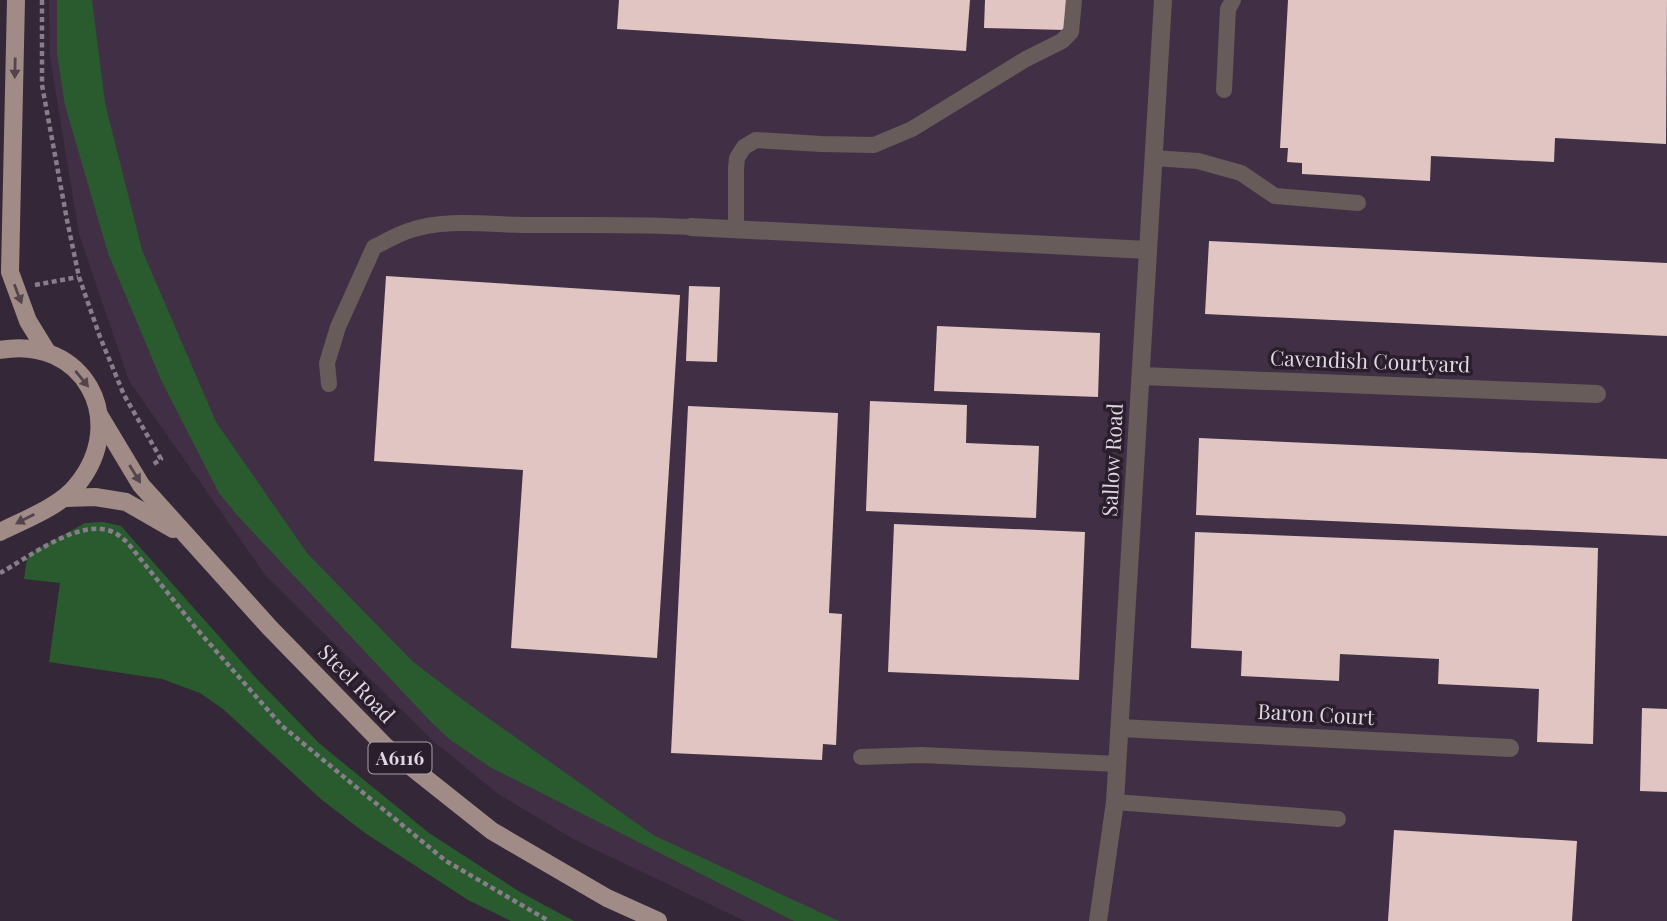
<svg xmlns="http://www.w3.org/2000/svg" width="1667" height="921" viewBox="0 0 1667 921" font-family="'Playfair Display',serif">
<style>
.built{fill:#413045}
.green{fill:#2a5b2f}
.building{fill:#e1c5c2}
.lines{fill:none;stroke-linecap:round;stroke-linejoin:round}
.path{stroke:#887d8a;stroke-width:4.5;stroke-dasharray:5 3.5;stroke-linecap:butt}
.lane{stroke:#675c5a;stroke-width:16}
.street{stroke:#675c5a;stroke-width:18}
.primary{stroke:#a18b87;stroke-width:18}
.oneway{fill:#54444c}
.labels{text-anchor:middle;stroke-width:7;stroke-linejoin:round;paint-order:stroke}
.shield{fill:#2a1e2c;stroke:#a9a0ab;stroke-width:2}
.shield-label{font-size:19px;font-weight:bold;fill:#dfd7e1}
.street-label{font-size:21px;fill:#dfd7e1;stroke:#2a1e2c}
</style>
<rect width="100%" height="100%" fill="#342737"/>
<!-- built -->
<polygon class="built" points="49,0 1667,0 1667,921 745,921 575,840 497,793 433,741 266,576 129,381 79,234 50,58"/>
<!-- green -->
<g class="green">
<polygon points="57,0 92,0 105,103 142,250 216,422 307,553 412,661 467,703 653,835 839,921 794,921 490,767 449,739 431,722 237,515 219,493 162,382 108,253 65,105 57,53"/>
<polygon points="103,522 121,526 256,678 320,744 429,833 520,892 574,921 511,921 468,900 365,833 322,800 223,709 200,693 162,679 49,662 60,583 24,579 27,558 36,550 85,523"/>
</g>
<!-- building -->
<g class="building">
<polygon points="619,0 970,0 966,51 617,29"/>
<polygon points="985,0 1066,0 1065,30 984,28"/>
<polygon points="1288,0 1667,0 1666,144 1555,138 1554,162 1431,156 1430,181 1302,174 1302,163 1287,162 1288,148 1280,148"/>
<polygon points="1209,241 1667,263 1667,336 1205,314"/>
<polygon points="386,276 680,295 657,658 511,648 523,470 374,461"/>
<polygon points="689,286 720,287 717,362 686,361"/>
<polygon points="937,326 1100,333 1098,397 934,391"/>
<polygon points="870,401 967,405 966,443 1039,446 1036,518 866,511"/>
<polygon points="688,406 838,413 829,613 842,614 836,745 823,744 822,760 671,753"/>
<polygon points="1199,438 1667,459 1667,536 1196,515"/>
<polygon points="894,524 1085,532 1079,680 888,672"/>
<polygon points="1195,532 1598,548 1593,744 1537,742 1539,689 1438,684 1439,659 1340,654 1339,681 1241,676 1242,651 1191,648"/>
<polygon points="1642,708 1667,709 1667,792 1640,791"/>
<polygon points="1394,830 1577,841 1572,921 1388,921"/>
</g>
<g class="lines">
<!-- path -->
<g class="path">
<polyline points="42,0 42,85 67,220 79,277 100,337 124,395 161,459 152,465"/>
<polyline points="35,285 78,277"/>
<path d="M 0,573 C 28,558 80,517 113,532 C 118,534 123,539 127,542 L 195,627 L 282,726 L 446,861 L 549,921"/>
</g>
<!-- lane -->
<g class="lane">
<polyline points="1224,90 1228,9 1233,0"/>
<polyline points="1154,158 1198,161 1241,173 1275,196 1358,203"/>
<polyline points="736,230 736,168 737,158 744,147 756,140 821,144 874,145 912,129 1026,59 1062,41 1071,32 1074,0"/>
<path d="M 329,384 L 327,363 L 338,327 L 374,247 C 385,242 396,235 408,231 C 449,217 493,226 535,225 C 587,225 639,224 691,227"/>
<polyline points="861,757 922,755 1118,764"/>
<polyline points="1115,802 1338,819"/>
</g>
<!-- street -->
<g class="street">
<polyline points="691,227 1148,250"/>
<polyline points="1141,376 1597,394"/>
<polyline points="1120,728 1510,748"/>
<polyline points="1098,921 1115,802 1163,0"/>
</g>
<!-- primary -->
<g class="primary">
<polyline points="16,0 10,272 28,321 47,352"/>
<path d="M 0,350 C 83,335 130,420 77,485 C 61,506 24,520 0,532"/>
<polyline points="99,415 141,485 270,628 385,746 492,831 607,898 658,921"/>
<polyline points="66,498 95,497 126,502 173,529"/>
</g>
</g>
<!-- one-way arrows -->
<defs><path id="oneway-solid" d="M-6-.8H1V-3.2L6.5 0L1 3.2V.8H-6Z" transform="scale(1.75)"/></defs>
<g class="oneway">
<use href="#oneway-solid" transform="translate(15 68) rotate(91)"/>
<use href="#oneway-solid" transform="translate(18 294) rotate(69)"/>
<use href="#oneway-solid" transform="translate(82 379) rotate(51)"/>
<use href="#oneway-solid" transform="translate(135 474) rotate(58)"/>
<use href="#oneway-solid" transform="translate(25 519) rotate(153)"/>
</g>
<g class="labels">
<!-- shield labels -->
<rect class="shield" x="368.5" y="742.5" width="63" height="31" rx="5"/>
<g class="shield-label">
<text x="400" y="765">A6116</text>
</g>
<!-- street labels -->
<g class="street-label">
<text transform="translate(1370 362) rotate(2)" y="7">Cavendish Courtyard</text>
<text transform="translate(1113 460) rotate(-87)" y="7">Sallow Road</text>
<text transform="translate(356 684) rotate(46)" y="7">Steel Road</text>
<text transform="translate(1316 715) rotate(3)" y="7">Baron Court</text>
</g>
</g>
</svg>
